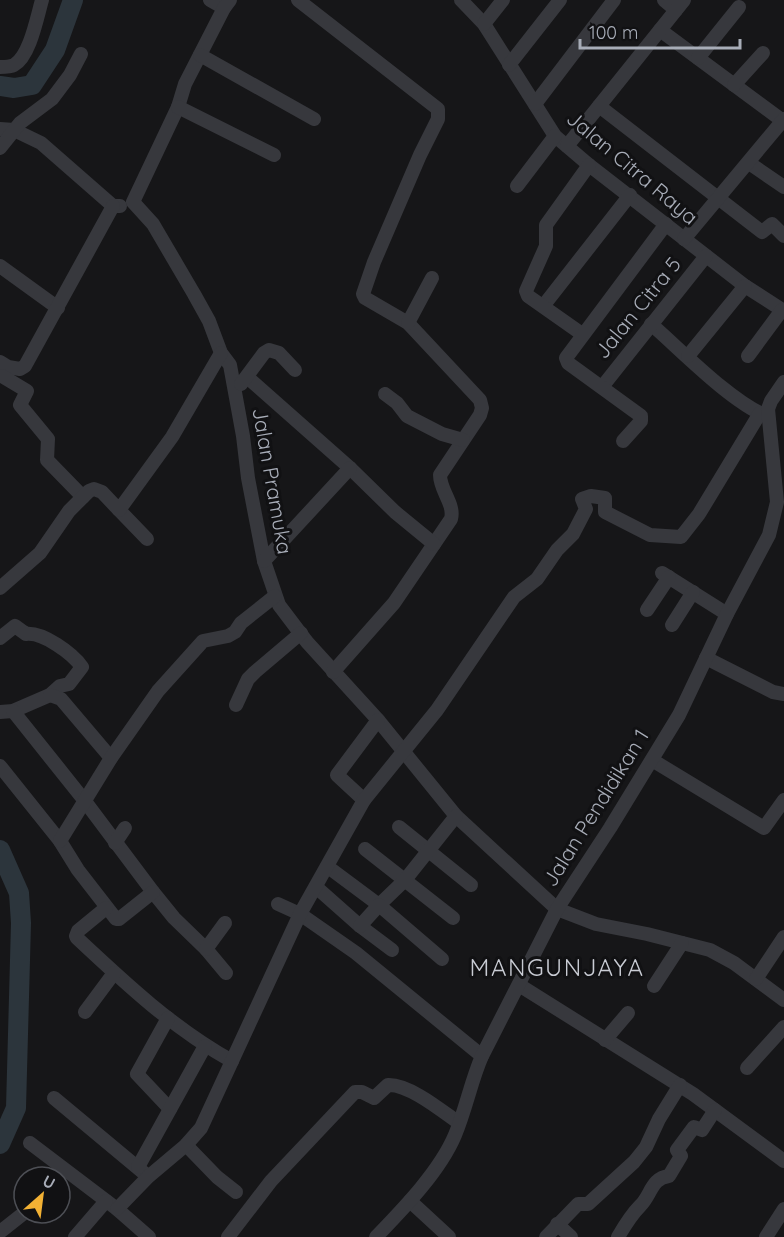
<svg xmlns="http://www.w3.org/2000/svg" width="784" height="1237" viewBox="0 0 784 1237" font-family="Quicksand,sans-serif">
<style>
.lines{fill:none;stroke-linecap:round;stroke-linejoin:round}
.river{stroke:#2c353c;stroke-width:20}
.minor{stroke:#37383d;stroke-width:14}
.labels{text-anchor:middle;stroke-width:6;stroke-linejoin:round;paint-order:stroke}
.street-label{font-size:21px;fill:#a8adb8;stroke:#111113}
.quarter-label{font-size:24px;letter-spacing:1.5px;fill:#c9ccd4;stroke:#111113}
</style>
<rect width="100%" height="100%" fill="#161618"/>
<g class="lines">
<!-- river -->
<g class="river">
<polyline points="0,86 14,88 32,85 55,50 73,0"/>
<polyline points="0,850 19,893 21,923 16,1108 0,1144"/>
</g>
<!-- minor -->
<g class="minor">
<polyline points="210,0 224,8"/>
<polyline points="230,0 224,8 185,84 178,107 133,202 153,224 194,294 209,321 221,353 230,365 243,436 248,478 264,561 279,605 307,642 378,720 456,816 557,909 596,924 647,934 710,950 734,963 784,1000"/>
<path d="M 298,0 L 438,109 L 438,119 L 420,155 L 374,262 L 363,294 L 365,298 L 408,323 L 480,400 L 482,408 L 480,415 L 440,475 C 440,491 455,504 451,519 L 394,603 L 333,672"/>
<polyline points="461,0 484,24 555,136 589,165 745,286 784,311"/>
<polyline points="664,0 676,10"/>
<polyline points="484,24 503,0"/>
<polyline points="660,30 783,121"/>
<polyline points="200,55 314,119"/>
<polyline points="698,58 739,7"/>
<polyline points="509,65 560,0"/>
<path d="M 0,67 C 4,67 10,67 14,65 C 30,56 37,17 42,0"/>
<polyline points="734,85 763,53"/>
<polyline points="535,104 614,0"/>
<polyline points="599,106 762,232 772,224 784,236"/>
<polyline points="178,107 274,155"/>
<polyline points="0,129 14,130 41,143 113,206 120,206"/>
<polyline points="567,146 684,0"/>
<polyline points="0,148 20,123 52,99 70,75 81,54"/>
<polyline points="749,163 784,187"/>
<polyline points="517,186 555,136"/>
<polyline points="684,239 784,119"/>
<polyline points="0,266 58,308"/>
<polyline points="544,305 630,195"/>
<polyline points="408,323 432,278"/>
<path d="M 651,324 C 683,352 729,400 766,416"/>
<polyline points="582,334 528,296 526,291 546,246 546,225 589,165"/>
<polyline points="688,356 745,286"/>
<polyline points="748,356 782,310"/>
<polyline points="0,362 8,367 20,369 25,366 113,206"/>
<polyline points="2,376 27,391 20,405 48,439 47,460 83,497"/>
<polyline points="247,377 350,468 395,512 434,544"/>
<polyline points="241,384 264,353 269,350 279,353 295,370"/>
<polyline points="602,387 706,256"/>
<polyline points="385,394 397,403 407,416 442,434 463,440"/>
<polyline points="623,441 641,421 641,416 568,363 566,358 666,224"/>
<polyline points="119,510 147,539"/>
<polyline points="264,561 350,468"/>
<polyline points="662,573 727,614"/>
<polyline points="0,588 40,553 69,511 89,491 94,489 102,492 119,510 172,437 221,353"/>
<polyline points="647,610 669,577"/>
<polyline points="672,625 693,592"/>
<path d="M 0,638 L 15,626 L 26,634 C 43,632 72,653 82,667 L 69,684 L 60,686 L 50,695 L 13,711 L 0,712"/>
<polyline points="706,658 773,692 784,694"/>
<polyline points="50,695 61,699 111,758"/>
<polyline points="236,705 248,679 255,672 301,633"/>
<polyline points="13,711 84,800 153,892 174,918 206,949 226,973"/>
<polyline points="652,760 764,828 784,800"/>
<polyline points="0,766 60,841 78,870 116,919 119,919 153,892"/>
<polyline points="364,800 337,775 378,720"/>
<polyline points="399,827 471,885"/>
<polyline points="60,841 111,758 158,691 203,641 228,636 235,632 241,623 275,596"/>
<polyline points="115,843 125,828"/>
<polyline points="365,849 453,918"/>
<polyline points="328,867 379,905 405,880 456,816"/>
<polyline points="316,887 360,926 392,950"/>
<polyline points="278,904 300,914 356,953 482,1056"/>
<path d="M 106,908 L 78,931 L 76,936 L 77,938 C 125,983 174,1029 232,1061"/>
<polyline points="360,926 379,905 442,959"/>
<polyline points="206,949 225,923"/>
<polyline points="756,979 784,937"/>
<polyline points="519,985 693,1094 784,1161"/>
<polyline points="654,986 682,943"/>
<polyline points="85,1012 114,973"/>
<polyline points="168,1018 137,1074 170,1109"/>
<polyline points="605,1040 628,1013"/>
<polyline points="747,1068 784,1027"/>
<polyline points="54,1098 144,1173"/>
<polyline points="30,1143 117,1209 149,1237"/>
<polyline points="186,1145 217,1177 236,1192"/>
<polyline points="138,1167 205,1046"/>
<polyline points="410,1201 449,1237"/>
<polyline points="117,1209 148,1177 186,1145 201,1128 300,914 364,800 437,710 514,597 537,579 557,550 573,534 586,509 582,499 591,496 605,498 605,512 650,535 681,537 699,514 760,413"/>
<polyline points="557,1224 571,1237"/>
<polyline points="0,1232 24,1213"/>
<polyline points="75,1237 106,1201"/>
<path d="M 228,1237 L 271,1181 L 355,1092 L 362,1092 L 374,1098 L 388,1085 C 409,1084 442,1111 459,1123"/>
<path d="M 376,1237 C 403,1209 440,1171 455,1135 C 466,1109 471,1081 482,1056 L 557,909 L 610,828 L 679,715 L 727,614 L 769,535 L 777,502 L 768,409 L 771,401 L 784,382"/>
<polyline points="546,1237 578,1204 588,1204 634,1162 646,1147 659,1119 680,1085"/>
<path d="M 618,1237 C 625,1225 631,1215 640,1206 C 651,1196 651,1178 669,1176 L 681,1156 L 677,1150 L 694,1127 L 702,1130 L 715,1110"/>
<polyline points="766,1237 784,1209"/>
</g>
</g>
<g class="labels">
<!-- street labels -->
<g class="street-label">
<text transform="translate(632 168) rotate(40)" y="7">Jalan Citra Raya</text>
<text transform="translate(638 308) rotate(-51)" y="7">Jalan Citra 5</text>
<text transform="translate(272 481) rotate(80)" y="7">Jalan Pramuka</text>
<text transform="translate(596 808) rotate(-58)" y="7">Jalan Pendidikan 1</text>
</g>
<!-- quarter labels -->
<g class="quarter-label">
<text x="557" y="976">MANGUNJAYA</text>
</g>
</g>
<!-- north arrow -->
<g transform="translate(42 1195) rotate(28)"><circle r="28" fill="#111113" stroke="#4d4f55" stroke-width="1.5"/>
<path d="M0-4.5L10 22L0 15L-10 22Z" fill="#f2b134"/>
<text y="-9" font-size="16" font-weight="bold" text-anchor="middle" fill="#a8adb8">U</text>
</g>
<!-- scale -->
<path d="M580 39v9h160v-9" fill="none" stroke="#a8adb8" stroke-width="3"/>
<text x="589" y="39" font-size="18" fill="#a8adb8" stroke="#111113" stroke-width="4.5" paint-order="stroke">100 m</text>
</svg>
